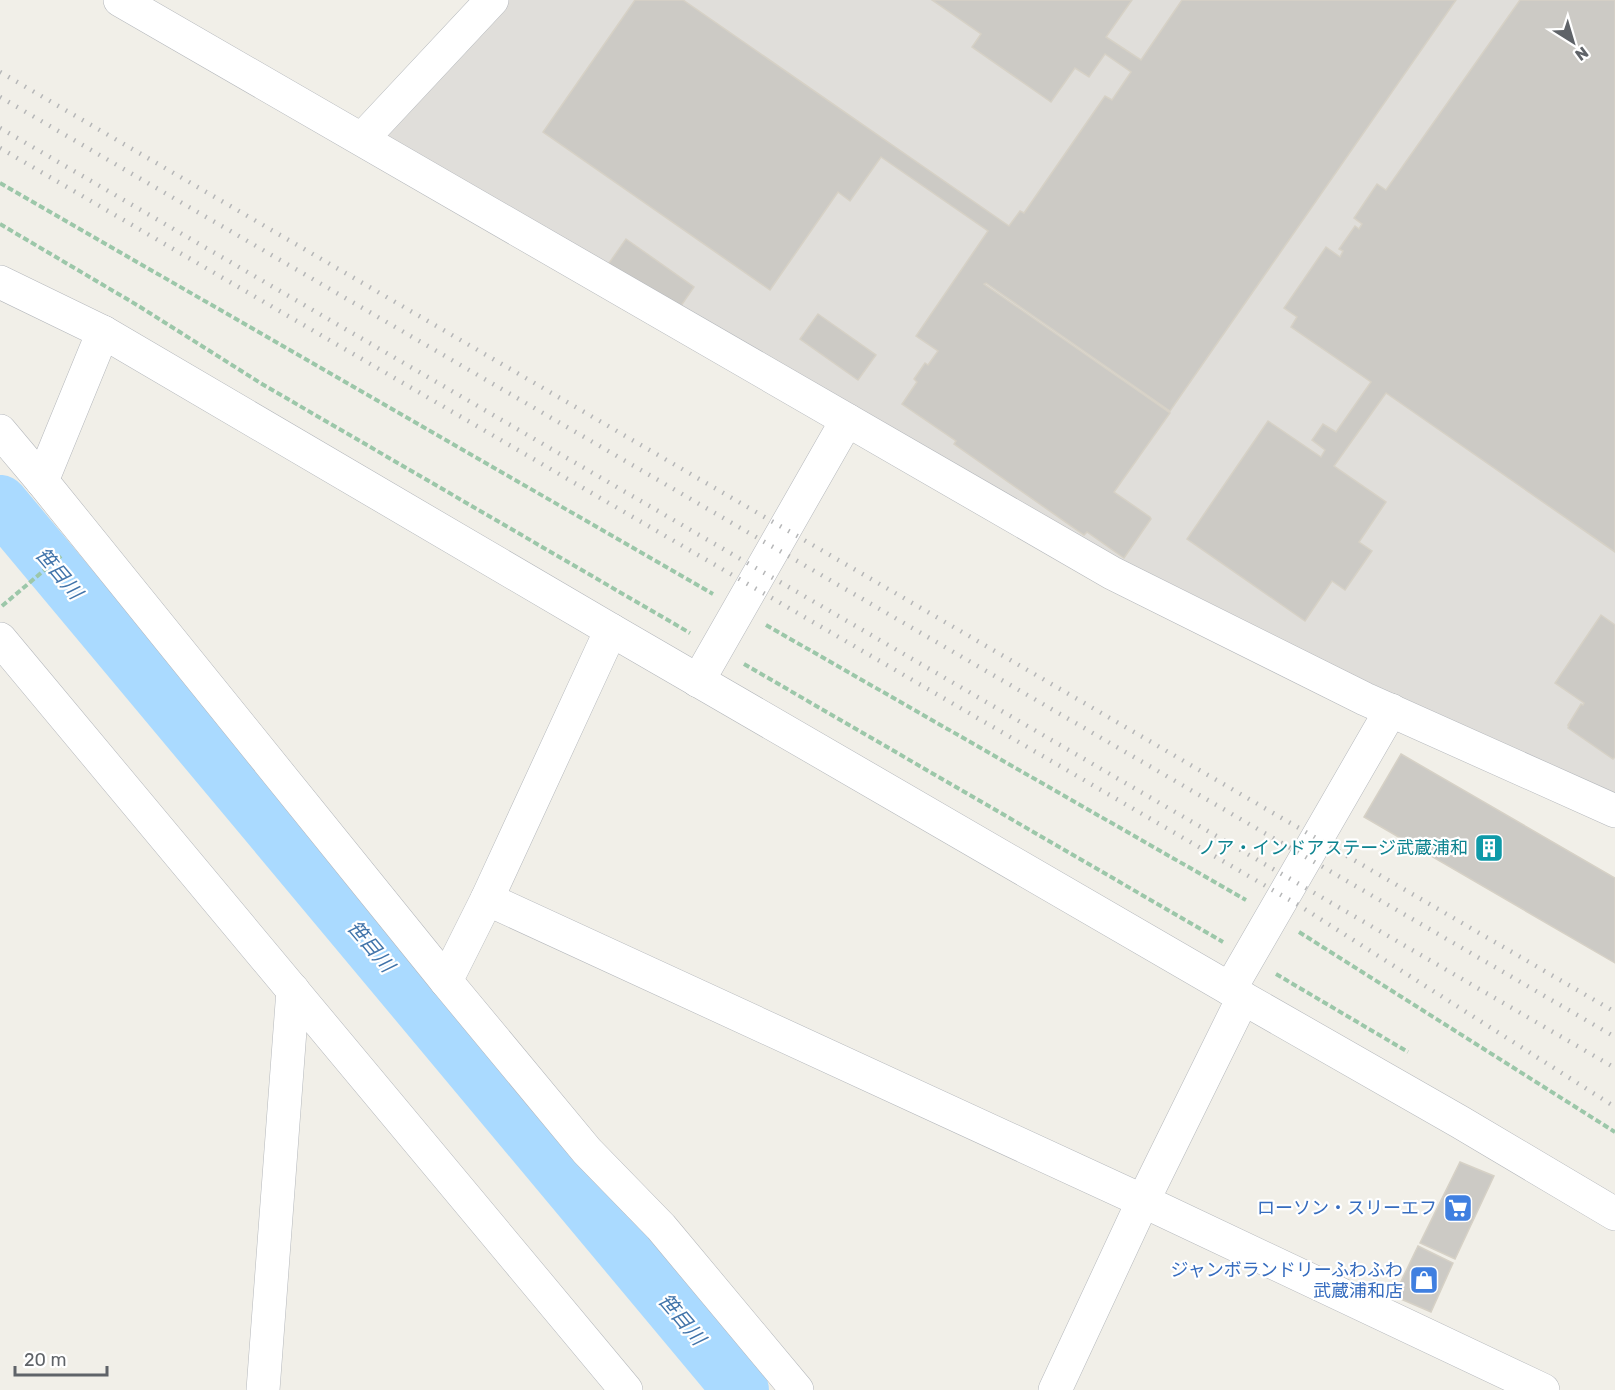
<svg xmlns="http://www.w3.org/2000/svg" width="1615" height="1390" viewBox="0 0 1615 1390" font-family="Rubik,'Noto Sans JP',sans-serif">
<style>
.industrial{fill:#e0deda}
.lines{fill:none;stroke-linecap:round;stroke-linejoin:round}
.river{stroke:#aadaff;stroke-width:56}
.building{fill:#cccac5;stroke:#d6d1c6;stroke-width:1.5}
.minor-casing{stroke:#b5b8bc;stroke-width:34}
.path{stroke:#9cc7a9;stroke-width:4;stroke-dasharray:6 3;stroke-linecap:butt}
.minor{stroke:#fff;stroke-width:33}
.rail{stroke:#b6b7b8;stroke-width:4.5;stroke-dasharray:1.5 8;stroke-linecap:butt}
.labels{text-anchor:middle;stroke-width:4.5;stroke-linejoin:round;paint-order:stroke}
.culture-label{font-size:18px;fill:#0d838f;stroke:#fff;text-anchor:end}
.shop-label{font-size:18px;fill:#366cbe;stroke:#fff;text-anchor:end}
.water-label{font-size:20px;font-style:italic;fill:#4174aa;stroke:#fff}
</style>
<rect width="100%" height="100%" fill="#f1efe8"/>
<!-- industrial -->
<polygon class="industrial" points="492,0 1615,0 1615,811 1365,699 362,139"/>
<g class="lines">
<!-- river -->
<polyline class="river" points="0,503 741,1390"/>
</g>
<!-- building -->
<g class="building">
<polygon points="635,0 683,0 1009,226 1020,211 1024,213 1105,96 1112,100 1131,72 1105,54 1089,77 1075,68 1051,102 972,47 981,34 932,0 1132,0 1106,37 1141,60 1182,0 1456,0 1170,411 986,283 984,284 1170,413 1114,492 1150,517 1151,519 1124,558 1087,532 1084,535 954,444 956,441 902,404 917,382 914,379 925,363 928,365 938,351 916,336 988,231 881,157 850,201 838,192 770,290 543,132"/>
<polygon points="1520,0 1615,0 1615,552 1386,393 1334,466 1386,502 1359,542 1372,551 1345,590 1332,581 1305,621 1187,539 1268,421 1321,457 1325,450 1312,440 1323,424 1336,432 1371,382 1291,327 1297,317 1284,308 1326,247 1340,257 1343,251 1339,249 1355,226 1359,229 1362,224 1354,218 1377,184 1386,190"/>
<polygon points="626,239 694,287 676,313 607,266"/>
<polygon points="818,314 876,355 858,380 800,339"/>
<polygon points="1601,615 1615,625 1615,757 1613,759 1568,728 1569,725 1568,725 1581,704 1583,705 1584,703 1555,683"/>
<polygon points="1401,754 1615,878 1615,963 1364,817"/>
<polygon points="1460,1162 1494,1176 1455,1259 1420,1243"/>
<polygon points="1418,1246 1453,1263 1431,1312 1394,1296"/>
</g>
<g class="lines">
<!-- minor casing -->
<g class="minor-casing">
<g id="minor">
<polyline points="120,0 1112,573 1365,699 1615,811"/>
<polyline points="362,139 492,0"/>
<polyline points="0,282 103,332 611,630 1230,989 1243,998 1460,1122 1615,1214"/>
<polyline points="0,431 42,481 446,981"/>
<polyline points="42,481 103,332"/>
<polyline points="611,630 487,899 446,981 587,1151 661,1227 797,1390"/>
<polyline points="0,639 626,1390"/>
<polyline points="698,681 847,420"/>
<polyline points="487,899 1143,1201 1543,1390"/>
<polyline points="1230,989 1391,710"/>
<polyline points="263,1390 293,990"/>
<polyline points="1055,1390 1143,1201 1243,998"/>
</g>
</g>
<!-- path -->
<g class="path">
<polyline points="0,183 713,594"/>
<polyline points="0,224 137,305 262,384 690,633"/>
<polyline points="2,606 61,556"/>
<polyline points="766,625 1246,900"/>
<polyline points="744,664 1223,942"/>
<polyline points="1299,932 1615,1132"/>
<polyline points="1276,974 1408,1052"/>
</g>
<!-- minor -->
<use href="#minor" class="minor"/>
<!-- rail -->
<g class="rail">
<polyline points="0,72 1615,1012"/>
<polyline points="0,97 1615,1037"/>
<polyline points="0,128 1615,1068"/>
<polyline points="0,148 1300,906 1615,1107"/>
</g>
</g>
<!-- icons -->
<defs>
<g id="building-square" transform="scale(1.5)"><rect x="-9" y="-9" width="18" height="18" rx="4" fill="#0f9aa8" stroke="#fff"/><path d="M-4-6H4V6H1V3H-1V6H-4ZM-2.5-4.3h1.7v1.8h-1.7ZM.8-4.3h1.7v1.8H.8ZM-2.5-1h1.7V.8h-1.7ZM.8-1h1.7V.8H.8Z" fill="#fff"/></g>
<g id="supermarket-square" transform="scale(1.5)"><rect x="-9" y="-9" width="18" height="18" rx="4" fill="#3f7fe0" stroke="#fff"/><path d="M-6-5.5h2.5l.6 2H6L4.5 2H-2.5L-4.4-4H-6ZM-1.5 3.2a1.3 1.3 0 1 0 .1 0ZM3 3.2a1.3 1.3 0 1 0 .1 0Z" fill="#fff"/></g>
<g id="shop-square" transform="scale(1.5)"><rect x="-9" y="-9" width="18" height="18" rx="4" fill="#3f7fe0" stroke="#fff"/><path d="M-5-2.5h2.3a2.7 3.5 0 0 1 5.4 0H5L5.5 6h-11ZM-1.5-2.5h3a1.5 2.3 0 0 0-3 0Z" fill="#fff"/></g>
</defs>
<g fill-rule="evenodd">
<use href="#building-square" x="1489" y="848"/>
<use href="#supermarket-square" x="1458" y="1208"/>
<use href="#shop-square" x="1424" y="1280"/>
</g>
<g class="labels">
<!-- culture labels -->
<g class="culture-label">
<text x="1468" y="854">ノア・インドアステージ武蔵浦和</text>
</g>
<!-- shop labels -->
<g class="shop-label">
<text x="1437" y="1214">ローソン・スリーエフ</text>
<text x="1403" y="1276">ジャンボランドリーふわふわ<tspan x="1403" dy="21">武蔵浦和店</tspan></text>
</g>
<!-- water labels -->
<g class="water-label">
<text transform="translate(59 573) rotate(50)" y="7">笹目川</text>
<text transform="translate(371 946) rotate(50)" y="7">笹目川</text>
<text transform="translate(682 1319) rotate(50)" y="7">笹目川</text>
</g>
</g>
<!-- north arrow -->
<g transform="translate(1573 42) rotate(143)" stroke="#ffffff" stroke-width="4.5" paint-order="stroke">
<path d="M0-4.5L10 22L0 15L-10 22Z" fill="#5f6368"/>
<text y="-9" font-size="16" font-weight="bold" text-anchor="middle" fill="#5f6368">N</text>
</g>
<!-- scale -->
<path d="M15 1366v9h92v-9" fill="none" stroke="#5f6368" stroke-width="3"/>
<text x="24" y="1366" font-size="18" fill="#5f6368" stroke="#ffffff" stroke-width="4.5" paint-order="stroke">20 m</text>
</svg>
